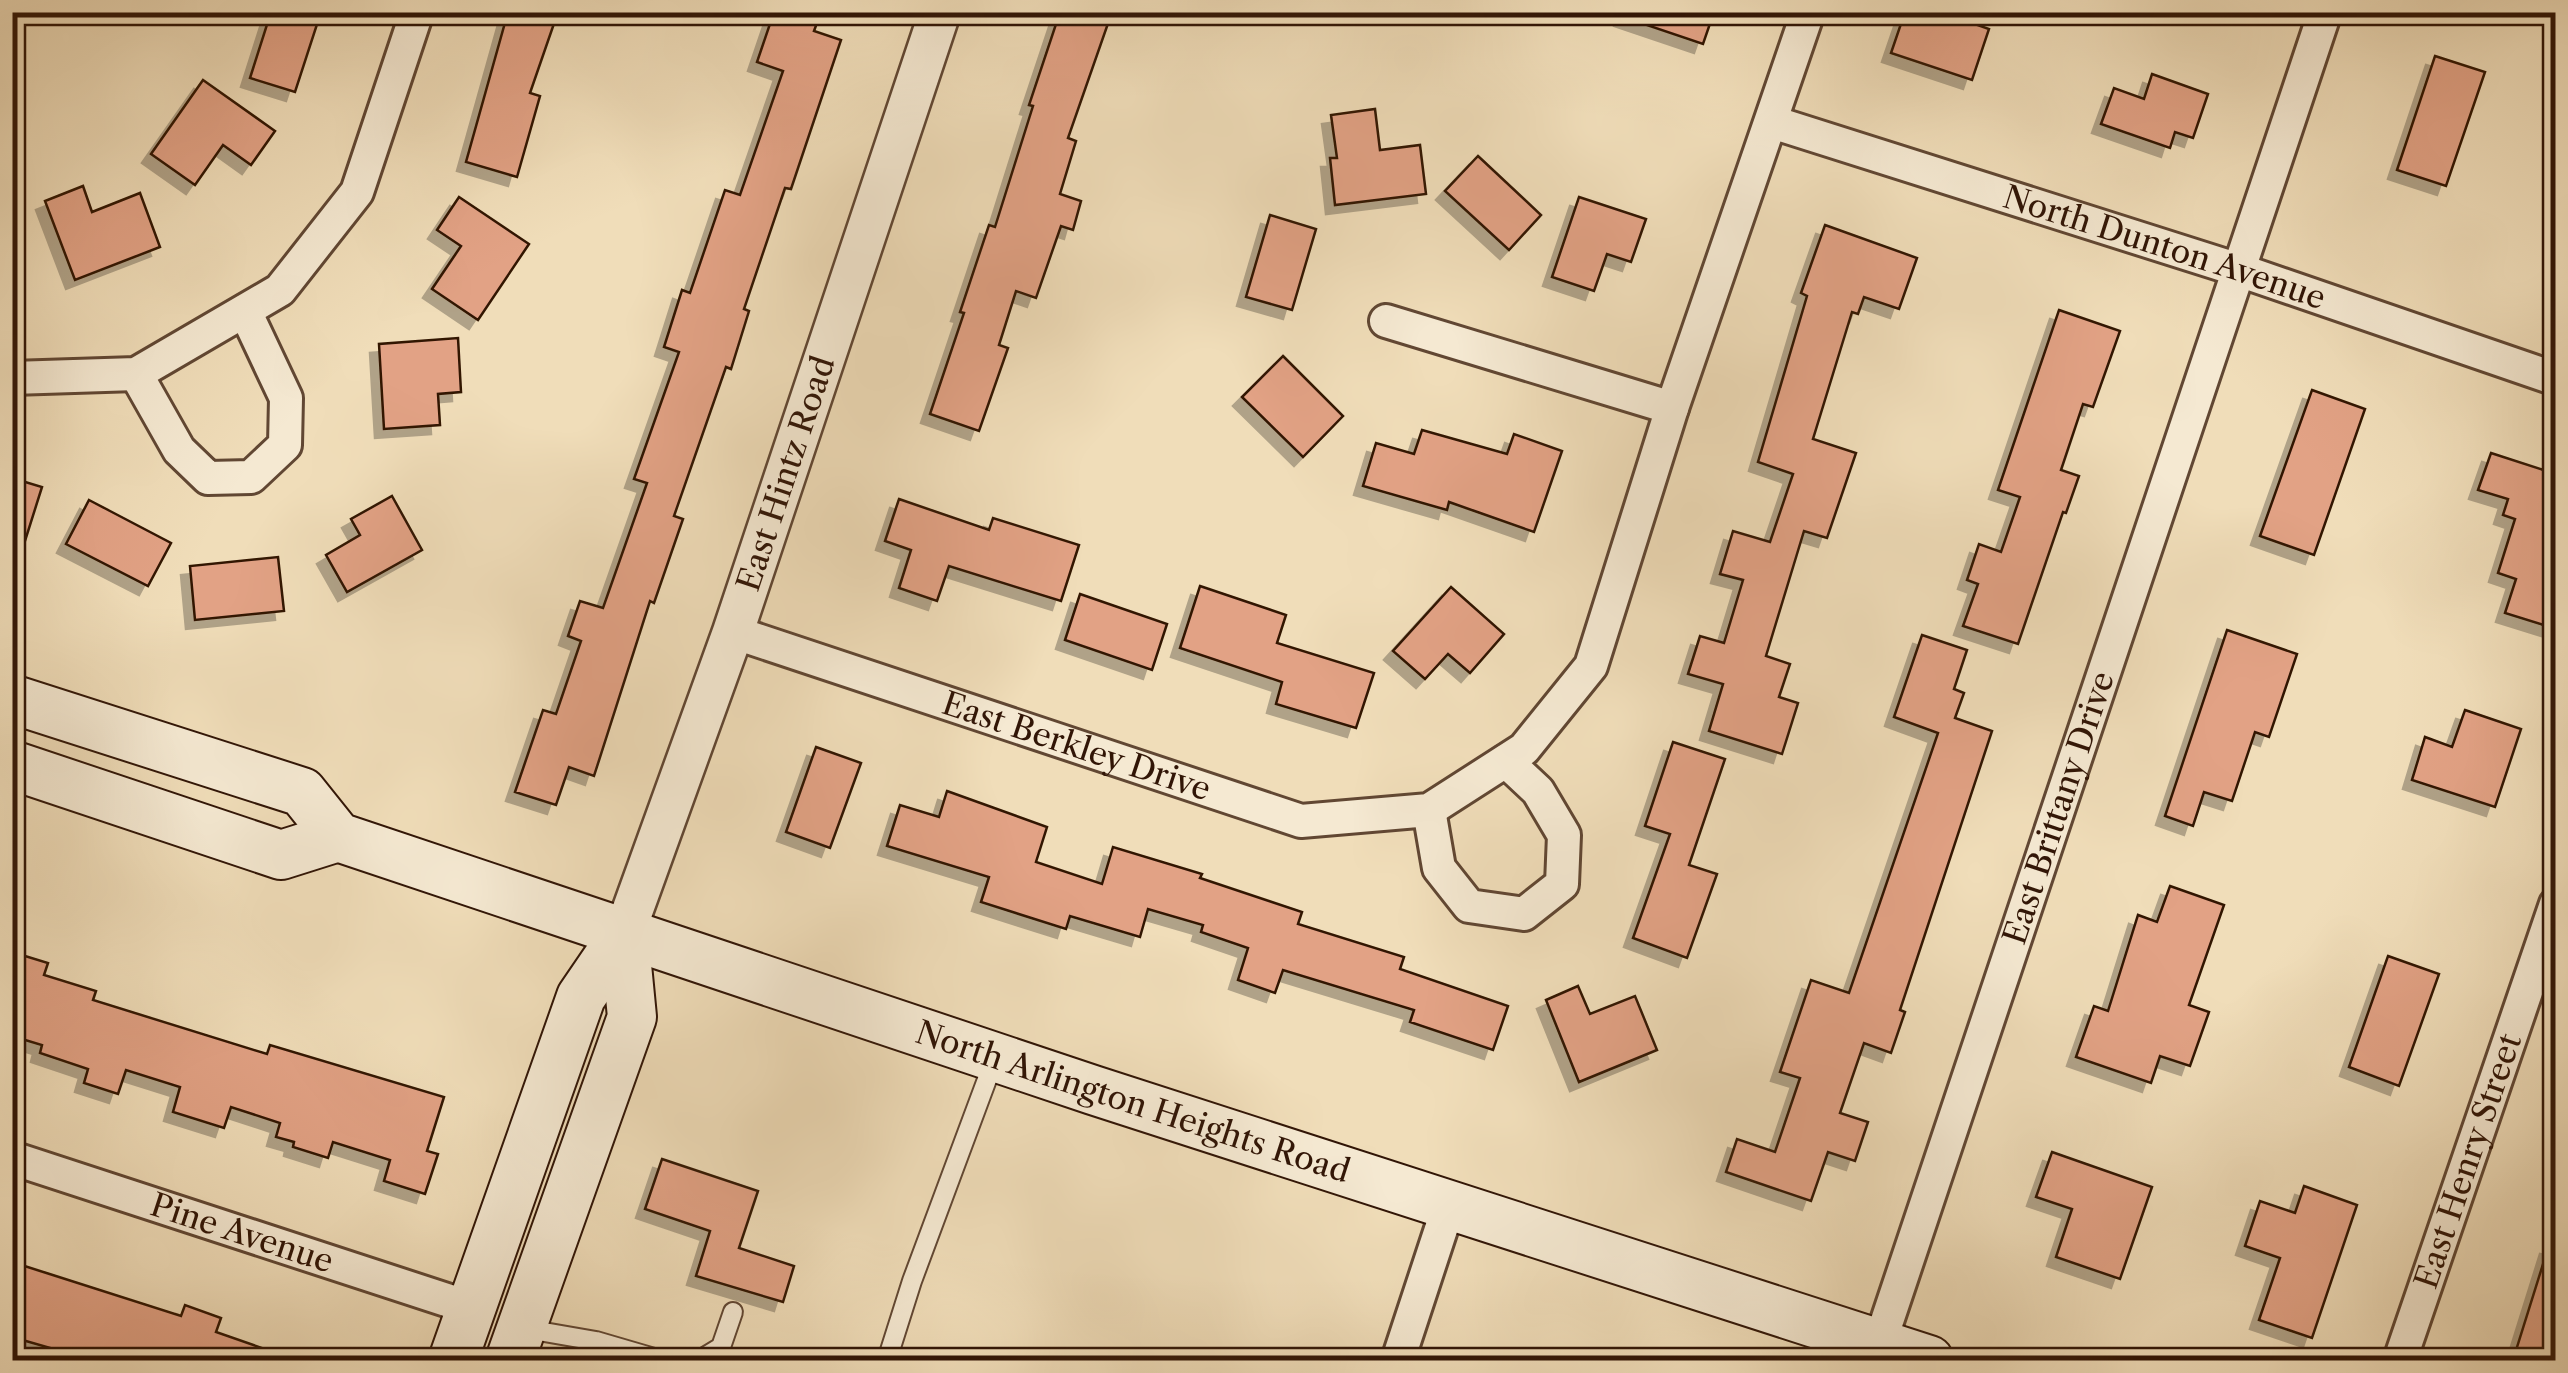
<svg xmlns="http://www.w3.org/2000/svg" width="2568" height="1373" viewBox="0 0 2568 1373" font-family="'Libre Caslon Text',serif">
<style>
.building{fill:#e2a285;stroke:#311506;stroke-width:2.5;filter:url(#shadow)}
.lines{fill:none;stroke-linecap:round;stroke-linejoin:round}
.service-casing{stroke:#614733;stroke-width:22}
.minor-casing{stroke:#614733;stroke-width:38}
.tertiary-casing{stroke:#614733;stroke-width:45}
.secondary-casing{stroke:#311506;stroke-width:52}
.service{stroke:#f5e9d2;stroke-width:18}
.minor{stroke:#f5e9d2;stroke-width:32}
.tertiary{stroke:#f5e9d2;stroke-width:40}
.secondary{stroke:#f5e9d2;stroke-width:48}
.labels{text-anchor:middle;stroke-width:9;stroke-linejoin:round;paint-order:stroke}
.street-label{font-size:32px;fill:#311506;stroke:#f5e9d2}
</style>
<defs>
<filter id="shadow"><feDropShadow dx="-9" dy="9" stdDeviation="0" flood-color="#0004"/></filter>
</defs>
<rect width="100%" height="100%" fill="#f0ddb9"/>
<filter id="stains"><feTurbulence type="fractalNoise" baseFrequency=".002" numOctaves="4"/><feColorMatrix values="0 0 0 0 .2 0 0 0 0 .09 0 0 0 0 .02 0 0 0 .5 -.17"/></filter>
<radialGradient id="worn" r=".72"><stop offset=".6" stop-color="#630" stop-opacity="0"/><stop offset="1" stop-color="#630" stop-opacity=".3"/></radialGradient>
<!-- building -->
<g class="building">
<polygon points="271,12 321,12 295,92 250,78"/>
<polygon points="508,12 558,12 530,93 540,96 517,177 466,162"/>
<polygon points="774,12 821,12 814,31 841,40 791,189 785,188 744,309 749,311 731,369 726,367 674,516 683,519 654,603 650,601 594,776 569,767 556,805 515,792 543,710 556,714 581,641 568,636 580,601 603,608 647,483 634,479 679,352 664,347 682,290 690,293 725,190 740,195 783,71 757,62"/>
<polygon points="1060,12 1112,12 1068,138 1076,141 1060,194 1081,201 1073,230 1061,226 1036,298 1016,291 999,345 1008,348 979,431 930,414 964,313 960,312 989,225 995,227 1033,106 1029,105"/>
<polygon points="1624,12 1714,12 1703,44 1623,17"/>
<polygon points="1905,12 1941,12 1989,29 1972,80 1891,53"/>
<polygon points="2435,56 2485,72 2446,186 2397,170"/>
<polygon points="2152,74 2208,94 2193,138 2175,132 2170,148 2101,124 2114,88 2144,99"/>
<polygon points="203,80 275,131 251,165 223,145 195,185 151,154"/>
<polygon points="1375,109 1380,150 1420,145 1426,194 1335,205 1330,158 1337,158 1331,115"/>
<polygon points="1478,156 1541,215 1509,250 1445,191"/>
<polygon points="83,186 92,212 140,193 160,247 75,280 45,201"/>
<polygon points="459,197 529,244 478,320 432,289 461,246 437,230"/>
<polygon points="1579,197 1646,219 1631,262 1607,254 1594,291 1552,277"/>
<polygon points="1270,215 1316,229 1292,310 1246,297"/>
<polygon points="1825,225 1917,258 1899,309 1864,297 1858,314 1852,312 1813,439 1856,453 1827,538 1804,531 1766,656 1790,664 1779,697 1798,703 1782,754 1709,731 1723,684 1688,674 1700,636 1724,643 1743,580 1720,574 1733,531 1770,542 1793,474 1758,462 1807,296 1801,293"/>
<polygon points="2059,310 2120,331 2093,407 2083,404 2061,470 2079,476 2066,513 2063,512 2018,644 1963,626 1978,584 1967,580 1979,544 2001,552 2020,497 1998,490"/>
<polygon points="458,338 461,392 438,394 440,425 384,429 379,344"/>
<polygon points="1283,356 1343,416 1303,457 1242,397"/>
<polygon points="2312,390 2365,409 2314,555 2260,536"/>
<polygon points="1422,430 1507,454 1514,434 1562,451 1534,532 1449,502 1447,510 1363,486 1376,443 1414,454"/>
<polygon points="2491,453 2556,474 2556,609 2550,627 2505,613 2516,579 2498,573 2515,519 2503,515 2508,499 2478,490"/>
<polygon points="12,478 42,487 19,560 12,560"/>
<polygon points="392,496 422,550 347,592 326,555 360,535 351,519"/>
<polygon points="899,499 989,530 993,518 1079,545 1061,601 949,566 937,601 899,588 911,550 885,541"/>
<polygon points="89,500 171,543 148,586 66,544"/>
<polygon points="278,557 284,611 195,620 190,566"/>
<polygon points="1200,586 1286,615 1277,643 1374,673 1356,728 1276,704 1282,682 1180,648"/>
<polygon points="1451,587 1504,634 1470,673 1448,654 1425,679 1393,651"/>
<polygon points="1080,594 1167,624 1152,670 1065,640"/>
<polygon points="2227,630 2297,654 2269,737 2255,732 2232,801 2204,792 2193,826 2165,816"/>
<polygon points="1922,635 1967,650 1954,689 1964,693 1955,718 1992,731 1900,1010 1905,1012 1891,1053 1864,1043 1840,1113 1868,1122 1855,1161 1828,1152 1811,1201 1726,1172 1737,1139 1775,1152 1800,1078 1780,1072 1811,980 1849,993 1938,733 1894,717"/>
<polygon points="2465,710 2521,729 2495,807 2412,780 2425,737 2452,747"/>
<polygon points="1673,742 1725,759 1689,865 1717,874 1687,958 1633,938 1670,834 1645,826"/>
<polygon points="816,747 861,763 830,848 786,832"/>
<polygon points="947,791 1047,827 1036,862 1102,884 1113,847 1202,874 1200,878 1302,912 1298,924 1404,957 1400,969 1508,1006 1493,1050 1410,1022 1414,1010 1283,970 1275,993 1238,980 1248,948 1201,932 1203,925 1148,909 1140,937 1070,916 1066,929 981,902 989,877 887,846 900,805 939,817"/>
<polygon points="2170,886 2224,905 2189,1005 2209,1012 2190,1066 2160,1056 2151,1083 2076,1057 2094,1006 2108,1011 2138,915 2157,922"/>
<polygon points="12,952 48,963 44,975 96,991 93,1000 267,1054 270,1045 444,1097 427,1151 438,1154 425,1194 384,1181 390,1160 333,1142 328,1158 293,1147 294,1142 276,1137 280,1123 231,1107 224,1128 173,1112 180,1087 126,1070 118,1094 84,1083 88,1069 40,1053 42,1045 12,1036"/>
<polygon points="2388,956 2439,974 2399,1086 2349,1067"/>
<polygon points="1578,986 1590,1014 1635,996 1657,1050 1579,1082 1546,1000"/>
<polygon points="2052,1152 2152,1187 2120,1279 2056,1257 2072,1209 2036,1197"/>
<polygon points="662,1159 758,1191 739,1248 794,1266 783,1302 696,1276 710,1231 645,1209"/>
<polygon points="2304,1186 2357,1205 2312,1338 2259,1320 2280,1258 2245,1246 2260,1201 2295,1213"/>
<polygon points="2549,1245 2556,1246 2556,1360 2513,1360"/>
<polygon points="12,1262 181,1316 185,1305 221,1318 216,1332 285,1356 284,1360 50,1360 54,1349 12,1337"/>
</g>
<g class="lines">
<!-- service casing -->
<g class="service-casing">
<g id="service">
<polyline points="521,1328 596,1341 661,1360"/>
<polyline points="686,1360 703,1358 721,1347 733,1312"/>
<polyline points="887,1360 912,1281 995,1058"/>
</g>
</g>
<!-- minor casing -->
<g class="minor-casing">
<g id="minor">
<path id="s1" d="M 1772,122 L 2239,270 L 2556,379"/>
<polyline points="1386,321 1672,408"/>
<polyline points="136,374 179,450 208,478 251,477 285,445 286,398 245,311"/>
<polyline points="12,378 136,374 280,290 357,192 417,12"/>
<path id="s2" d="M 733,632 L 1301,821 L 1429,810 L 1524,749 L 1591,666 L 1672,408 L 1808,12"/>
<polyline points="1429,810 1439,868 1469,906 1524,914 1562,884 1564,835 1538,791 1506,761"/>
<path id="s3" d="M 12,1158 L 471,1308"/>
<polyline points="1398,1360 1449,1205"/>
<path id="s4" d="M 1874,1360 L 2325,12"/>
<path id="s5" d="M 2400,1360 L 2556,904"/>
</g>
</g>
<!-- tertiary casing -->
<g class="tertiary-casing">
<g id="tertiary">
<path id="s6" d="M 624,934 L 733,632 L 940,12"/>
</g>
</g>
<!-- secondary casing -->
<g class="secondary-casing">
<g id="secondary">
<path id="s7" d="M 12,699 L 302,792 L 338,837 L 1093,1090 L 1929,1360"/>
<polyline points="12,765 281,855 338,837"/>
<polyline points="453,1360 581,997 624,934"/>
<polyline points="510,1360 632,1017 624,934"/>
</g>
</g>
<!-- service -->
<use href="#service" class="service"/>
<!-- minor -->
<use href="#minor" class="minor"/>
<!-- tertiary -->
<use href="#tertiary" class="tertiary"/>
<!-- secondary -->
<use href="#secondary" class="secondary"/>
</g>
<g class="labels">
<!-- street labels -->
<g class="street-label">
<text dy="11" stroke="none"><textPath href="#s1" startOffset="412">North Dunton Avenue</textPath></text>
<text dy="11" stroke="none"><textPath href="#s6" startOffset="488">East Hintz Road</textPath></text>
<text dy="11" stroke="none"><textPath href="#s2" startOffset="362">East Berkley Drive</textPath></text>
<text dy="11" stroke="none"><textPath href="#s4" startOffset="582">East Brittany Drive</textPath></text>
<text dy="11" stroke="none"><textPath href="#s7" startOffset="1200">North Arlington Heights Road</textPath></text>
<text dy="11" stroke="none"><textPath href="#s5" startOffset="210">East Henry Street</textPath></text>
<text dy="11" stroke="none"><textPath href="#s3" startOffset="242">Pine Avenue</textPath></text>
</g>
</g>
<!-- margin -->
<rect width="2568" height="1373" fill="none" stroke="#f0ddb9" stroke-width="50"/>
<rect x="15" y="15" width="2538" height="1343" fill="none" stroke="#311506" stroke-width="5"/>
<rect x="25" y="25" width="2518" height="1323" fill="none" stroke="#311506" stroke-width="2.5"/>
<rect width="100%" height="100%" filter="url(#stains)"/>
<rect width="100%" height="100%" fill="url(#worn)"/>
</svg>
